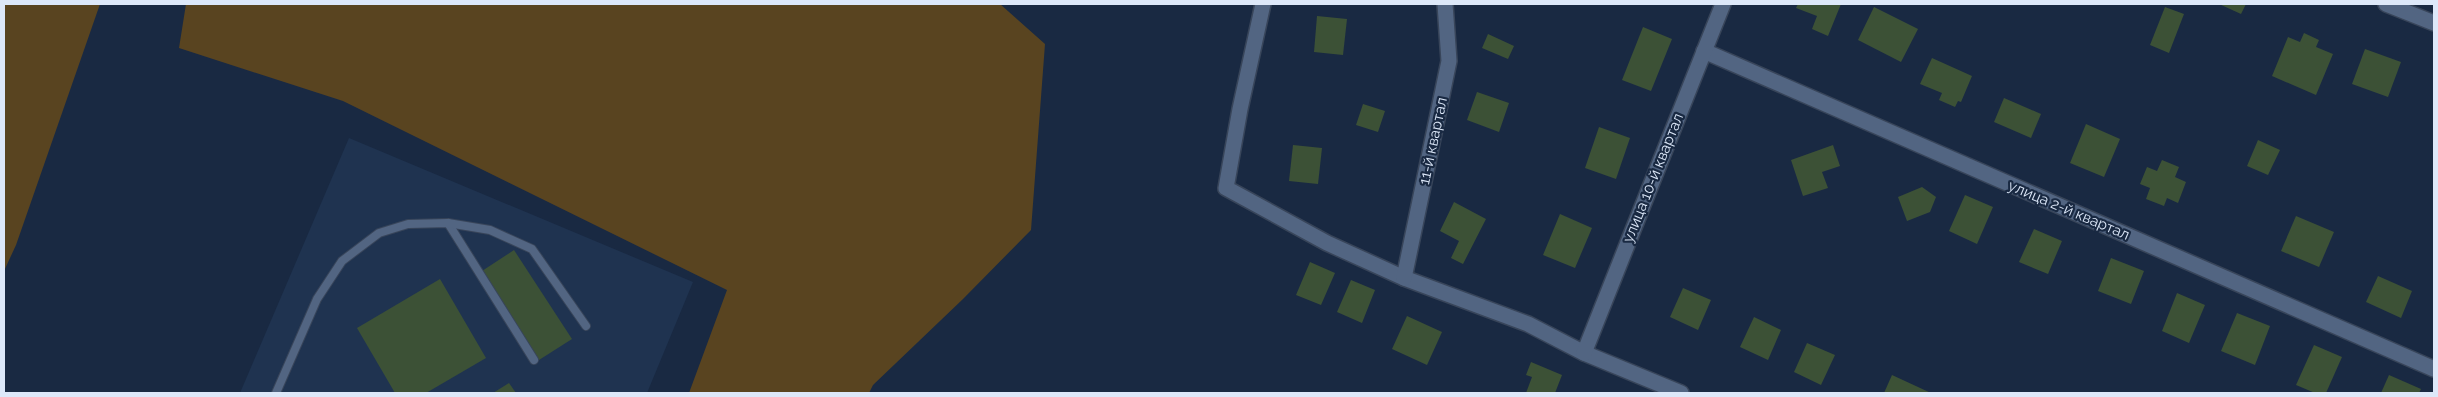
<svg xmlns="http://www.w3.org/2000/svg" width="2438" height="397" viewBox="0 0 2438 397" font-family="Raleway,sans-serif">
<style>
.built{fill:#1f3350}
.green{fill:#594420}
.building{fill:#3c5136}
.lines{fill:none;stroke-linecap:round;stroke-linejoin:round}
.lane-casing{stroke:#38455a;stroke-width:10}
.street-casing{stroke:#38455a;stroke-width:18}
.lane{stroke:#526582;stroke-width:8}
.street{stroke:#526582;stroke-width:15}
.labels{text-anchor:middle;stroke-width:4.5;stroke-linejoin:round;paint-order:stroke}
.street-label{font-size:15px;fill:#dde8f9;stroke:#192942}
</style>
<rect width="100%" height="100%" fill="#192942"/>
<!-- built -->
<polygon class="built" points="349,138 693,282 647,393 240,393"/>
<!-- green -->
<g class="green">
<polygon points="4,4 100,4 16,245 4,271"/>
<polygon points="186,4 1000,4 1045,44 1031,230 963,299 873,385 869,393 689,393 727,290 343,101 179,48"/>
</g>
<!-- building -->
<g class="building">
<polygon points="1798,4 1841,4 1828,36 1812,29 1817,16 1796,8"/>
<polygon points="2219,4 2246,4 2241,14"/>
<polygon points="1874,7 1918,29 1901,62 1858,40"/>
<polygon points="2165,7 2184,14 2169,53 2150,45"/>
<polygon points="1317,16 1347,19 1343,55 1314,52"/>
<polygon points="1643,27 1672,39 1651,91 1622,80"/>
<polygon points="2304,33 2319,40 2316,47 2333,54 2316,95 2272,76 2288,37 2300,42"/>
<polygon points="1488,34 1514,46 1508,59 1482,48"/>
<polygon points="2365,49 2401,62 2388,97 2352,84"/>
<polygon points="1932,58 1972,76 1961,102 1958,101 1955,107 1939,100 1942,93 1920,84"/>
<polygon points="1477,92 1509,103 1499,132 1467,120"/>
<polygon points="2004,98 2041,114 2031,138 1994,122"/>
<polygon points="1363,104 1385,111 1378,132 1356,125"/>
<polygon points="2086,124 2120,139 2104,177 2070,163"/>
<polygon points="1599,127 1630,138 1616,179 1585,168"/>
<polygon points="2258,140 2280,150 2268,175 2247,166"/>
<polygon points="1293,145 1322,148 1318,184 1289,181"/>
<polygon points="1833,145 1840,166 1822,172 1828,188 1803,196 1791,160"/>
<polygon points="2162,160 2179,167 2175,177 2186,182 2178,203 2167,198 2164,206 2146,199 2150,188 2140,184 2147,167 2157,171"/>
<polygon points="1922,187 1936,197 1930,212 1907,221 1898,197"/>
<polygon points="1965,195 1993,207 1977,244 1949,231"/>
<polygon points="1454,202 1486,219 1463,264 1451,258 1459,241 1440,231"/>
<polygon points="1560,214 1592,228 1575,268 1543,255"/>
<polygon points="2296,216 2334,232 2319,267 2281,251"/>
<polygon points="2034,229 2062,241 2048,274 2019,262"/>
<polygon points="514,250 572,339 539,360 482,271"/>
<polygon points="2111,258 2144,271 2131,304 2098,291"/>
<polygon points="1310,262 1335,273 1321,305 1296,295"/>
<polygon points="2378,276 2412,291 2401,318 2366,302"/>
<polygon points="440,279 486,358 426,393 395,393 357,328"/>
<polygon points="1351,280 1375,290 1362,323 1337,312"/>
<polygon points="1683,288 1711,300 1698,330 1670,317"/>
<polygon points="2177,293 2205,305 2189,343 2162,331"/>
<polygon points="2237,313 2270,326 2255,365 2221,351"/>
<polygon points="1407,316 1442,332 1427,365 1392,349"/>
<polygon points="1754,317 1781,330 1768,360 1740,347"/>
<polygon points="1807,343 1835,355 1821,385 1794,372"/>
<polygon points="2314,345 2342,357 2326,393 2315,393 2296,385"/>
<polygon points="1531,362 1562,375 1555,393 1526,393 1532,377 1526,375"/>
<polygon points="1892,375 1931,393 1884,393"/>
<polygon points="2389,375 2421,389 2419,393 2381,393"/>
<polygon points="509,383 516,393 493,393"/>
</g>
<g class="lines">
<!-- lane casing -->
<g class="lane-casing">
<g id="lane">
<polyline points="448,223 534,360"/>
<polyline points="276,393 317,299 342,261 379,233 408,224 448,223 490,230 532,249 586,326"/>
</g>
</g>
<!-- street casing -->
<g class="street-casing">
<g id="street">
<polyline points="1263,4 1240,109 1226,188 1327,243 1404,278 1528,324 1584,353 1681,393"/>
<polyline points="2386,4 2434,23"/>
<polyline points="1704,51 2434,369"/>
<polyline points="1404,278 1449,61 1445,4"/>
<polyline points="1584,353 1723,4"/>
</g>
</g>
<!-- lane -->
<use href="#lane" class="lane"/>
<!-- street -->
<use href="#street" class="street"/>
</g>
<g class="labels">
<!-- street labels -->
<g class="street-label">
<text transform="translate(1433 141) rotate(-78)" y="5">11-й квартал</text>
<text transform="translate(1653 178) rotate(-68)" y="5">улица 10-й квартал</text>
<text transform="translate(2069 210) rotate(23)" y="5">улица 2-й квартал</text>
</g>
</g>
<!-- border -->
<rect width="2438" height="397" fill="none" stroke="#dde8f9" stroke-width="10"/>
</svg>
